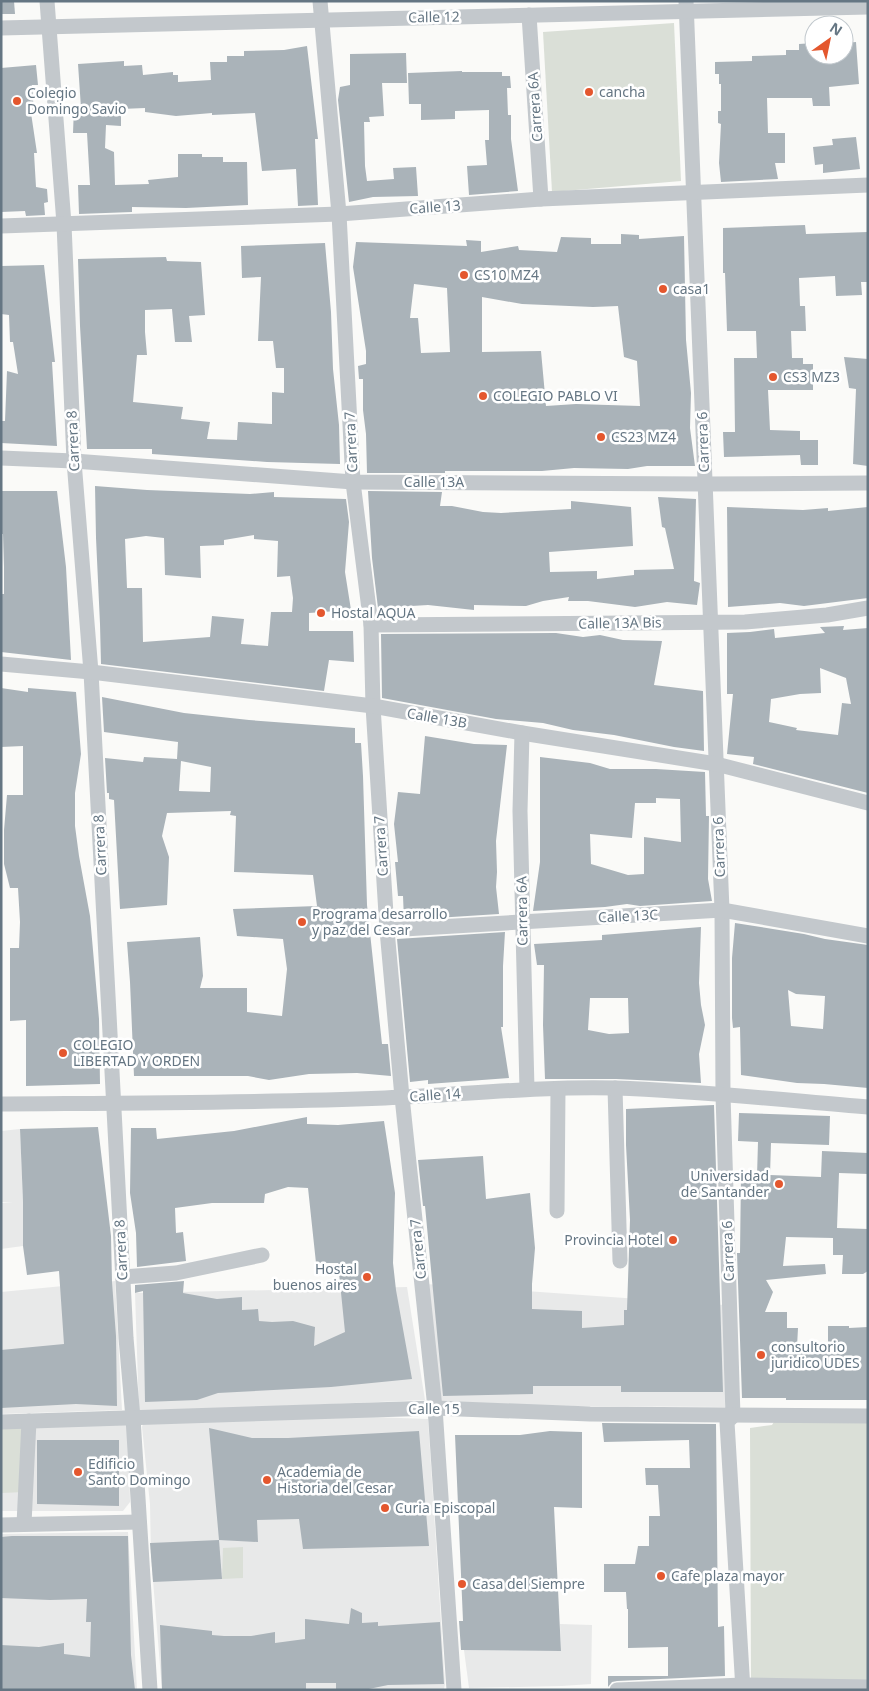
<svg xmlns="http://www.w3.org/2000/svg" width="869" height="1691" viewBox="0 0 869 1691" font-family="'Noto Sans',sans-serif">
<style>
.built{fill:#e8e9e9}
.green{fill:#dadfd7}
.building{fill:#aab3b9;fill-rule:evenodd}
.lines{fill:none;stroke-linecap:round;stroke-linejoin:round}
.minor{stroke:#c3c8cc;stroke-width:15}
.poi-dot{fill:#e4572e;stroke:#fff;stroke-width:2}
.labels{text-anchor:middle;stroke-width:5;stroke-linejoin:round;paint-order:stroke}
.street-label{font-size:14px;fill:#657683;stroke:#fff}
.poi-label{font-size:14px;fill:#657683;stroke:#fff;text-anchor:start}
</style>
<rect width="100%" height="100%" fill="#fafaf8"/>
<!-- built -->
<g class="built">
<polygon points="20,1129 23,1202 23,1246 1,1249 1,1203 13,1202 1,1202 1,1131"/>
<polygon points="115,1281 122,1410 1,1414 1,1292"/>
<polygon points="426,1284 724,1305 725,1407 437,1405"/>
<polygon points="407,1287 425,1400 139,1412 135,1293"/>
<polygon points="345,1416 428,1419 445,1684 444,1689 162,1690 151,1556 150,1504 142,1427 143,1424"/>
<polygon points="128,1422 130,1502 123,1511 1,1511 1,1429"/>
<polygon points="128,1532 137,1690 1,1690 1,1534"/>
<polygon points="560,1624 592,1625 591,1684 562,1686 469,1688 464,1650 561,1651"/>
</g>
<!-- green -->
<g class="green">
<polygon points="674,23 681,181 552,192 543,32"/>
<polygon points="775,1420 868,1422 868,1687 751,1686 750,1428 772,1425"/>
<polygon points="22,1425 25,1492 1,1493 1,1426"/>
<polygon points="243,1547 243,1578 222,1579 223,1548"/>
</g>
<!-- building -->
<g class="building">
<polygon points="1,1 14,1 15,14 1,14"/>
<polygon points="856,42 859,84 829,87 830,106 813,106 812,98 767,98 768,133 785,133 785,163 775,163 778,179 721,182 719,163 721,124 718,123 718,111 721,111 721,84 719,84 719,74 715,74 715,62 752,61 752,56 786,55 786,50 799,50 799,44 814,43 814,55 844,55 844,43"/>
<polygon points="307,46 318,139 315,139 318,205 298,206 296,169 262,171 255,113 212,115 212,113 176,116 145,112 145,108 121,109 121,126 106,125 105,148 114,152 115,185 149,184 148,180 178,177 178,154 202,154 202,157 223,157 223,162 247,162 248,205 186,208 132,207 132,212 79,214 78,185 90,185 87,133 73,133 74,107 81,108 78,64 124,61 124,66 142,65 143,75 173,72 173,75 178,75 178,82 211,80 210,62 227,62 227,56 244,56 244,51 284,50"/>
<polygon points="406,53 407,83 382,83 384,116 369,117 370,122 364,122 365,166 367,181 394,179 393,168 416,167 418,196 373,197 349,202 338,100 340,87 350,85 350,54"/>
<polygon points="36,65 38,85 32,85 34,112 31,113 37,153 34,153 36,187 47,189 48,202 44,203 45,215 26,216 25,211 1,212 1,68"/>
<polygon points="462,71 462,72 502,72 502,76 510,76 511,88 507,88 508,115 511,115 511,139 518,191 469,195 467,166 487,165 485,140 489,140 489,110 455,111 455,119 421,120 421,104 409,104 408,73"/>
<polygon points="856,137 860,169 823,173 823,164 815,165 813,147 833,145 832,139"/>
<polygon points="805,225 806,234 868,232 868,282 861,282 862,295 836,296 835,276 799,278 800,306 805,306 806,331 791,331 792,358 803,358 803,364 813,364 813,390 768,390 770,430 800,431 800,440 818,440 818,465 801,465 800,455 724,457 723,432 735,432 734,358 757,358 756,331 727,331 725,273 723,273 723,228"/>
<path d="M 621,234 L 639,235 L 639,239 L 684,236 L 686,340 L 691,393 L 690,428 L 695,466 L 647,466 L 628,469 L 574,468 L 542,471 L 445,471 L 445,473 L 367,473 L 366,434 L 363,410 L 363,379 L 359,379 L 358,366 L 366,364 L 366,351 L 353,267 L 356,242 L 467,246 L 466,240 L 481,241 L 481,252 L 518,246 L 519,250 L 557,252 L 561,237 L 591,238 L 591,244 L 621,244 ZM 414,284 L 447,288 L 450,352 L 421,353 L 418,318 L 410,318 ZM 482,297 L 522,304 L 593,307 L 618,306 L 624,357 L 637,361 L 640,406 L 576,404 L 546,406 L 541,351 L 482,352 Z"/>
<polygon points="325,243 331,312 333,369 339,425 340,464 267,462 152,454 152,449 87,449 80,326 78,259 166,257 167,261 201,262 205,315 189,316 192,342 175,342 172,309 145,310 145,332 147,355 137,355 133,402 183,407 181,419 210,422 207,439 237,440 238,422 272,424 272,392 284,393 284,368 276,368 273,341 258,341 261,277 242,278 241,246"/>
<polygon points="44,265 55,362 52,362 57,446 1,443 1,421 5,421 7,371 18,374 13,342 10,342 9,315 1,314 1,266"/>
<polygon points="844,357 868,359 868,466 853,464 856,389 849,388"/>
<path d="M 95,486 L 147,490 L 250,494 L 274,492 L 274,497 L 346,499 L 349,522 L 345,572 L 351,610 L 309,613 L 309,631 L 353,631 L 354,662 L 329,660 L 324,691 L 101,664 L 100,624 L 96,538 ZM 254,535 L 254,539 L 278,541 L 277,577 L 290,576 L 293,598 L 292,612 L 271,612 L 268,646 L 241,644 L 244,619 L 212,616 L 210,637 L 143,642 L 142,588 L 127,588 L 125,539 L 146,536 L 164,538 L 165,575 L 201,578 L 200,546 L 224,545 L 224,540 Z"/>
<polygon points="1,491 57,491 66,567 71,660 1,652 1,594 4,594 4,567 3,534 1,534"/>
<polygon points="368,491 442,492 440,506 452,506 483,512 501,513 571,509 571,501 631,507 633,546 549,552 550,572 597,571 597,579 634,575 634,570 674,569 665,528 662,527 658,497 696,499 694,581 700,583 697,605 667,602 635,607 588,601 568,601 569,597 543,601 526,606 474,605 474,610 428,605 378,608 372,558"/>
<polygon points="727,507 803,510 828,508 828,511 868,507 868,598 804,606 780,603 728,607"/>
<path d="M 844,626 L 843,630 L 868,628 L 868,793 L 753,764 L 754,757 L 727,754 L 733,694 L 727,694 L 727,633 L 750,632 L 774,629 L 775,638 L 825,633 L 820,627 ZM 820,668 L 846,678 L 851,704 L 842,703 L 838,735 L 796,730 L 797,728 L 769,722 L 771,699 L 800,694 L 821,693 Z"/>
<polygon points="556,633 583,637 600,635 623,640 662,641 654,685 703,691 704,751 674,747 614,735 573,730 543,723 496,719 382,698 381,634"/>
<polygon points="1,688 28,692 28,688 76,692 81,754 75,793 75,826 79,856 90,916 99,1019 100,1084 26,1086 26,1020 10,1021 10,948 19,948 20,922 18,888 10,888 4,864 4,830 7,795 23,795 23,746 1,747"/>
<path d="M 102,697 L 184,713 L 249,720 L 355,728 L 355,743 L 361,743 L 363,776 L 367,905 L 382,1044 L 388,1044 L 391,1076 L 357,1073 L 309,1074 L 269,1080 L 248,1076 L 134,1076 L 130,982 L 127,942 L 200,937 L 203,976 L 200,988 L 247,988 L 247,1012 L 282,1016 L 287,969 L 283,939 L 237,936 L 233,909 L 317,906 L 313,875 L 234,872 L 236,816 L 230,815 L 231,811 L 167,813 L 162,836 L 169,857 L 167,905 L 120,909 L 114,800 L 109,799 L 109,793 L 107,793 L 105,758 L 143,762 L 144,757 L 177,759 L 178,742 L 104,732 ZM 181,761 L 211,767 L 210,792 L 179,791 Z"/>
<polygon points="425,736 474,744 507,745 496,841 497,872 496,887 499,914 404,920 403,896 398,896 395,862 398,862 394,824 398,792 420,794"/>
<path d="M 540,757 L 590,763 L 610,769 L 656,769 L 705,772 L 706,816 L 709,816 L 708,879 L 712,901 L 640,906 L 627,904 L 605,907 L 533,911 L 540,862 ZM 656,798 L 680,799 L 681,842 L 644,837 L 644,874 L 628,875 L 591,864 L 590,834 L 632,838 L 635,803 L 656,803 Z"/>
<path d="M 735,923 L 804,934 L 825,939 L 868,945 L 868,1088 L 824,1084 L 797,1083 L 741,1075 L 740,1027 L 733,1028 L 732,1018 L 732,958 ZM 788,990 L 796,994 L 825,996 L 823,1029 L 791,1026 Z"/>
<path d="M 701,927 L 699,983 L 701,1005 L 705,1025 L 699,1054 L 701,1083 L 616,1079 L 545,1079 L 543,1025 L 544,965 L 537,965 L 534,944 L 602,940 L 602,935 ZM 590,998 L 628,998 L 629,1033 L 609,1034 L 588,1030 Z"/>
<polygon points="505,932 503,966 503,1027 501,1027 509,1078 428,1084 428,1080 410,1082 397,939"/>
<polygon points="714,1105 723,1392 621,1392 621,1386 533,1386 533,1394 443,1396 425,1206 423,1206 418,1160 483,1156 486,1199 530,1193 535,1248 532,1284 532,1309 582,1311 582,1328 624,1325 624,1310 627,1310 630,1220 626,1145 626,1109"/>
<polygon points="739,1113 830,1116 829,1145 771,1143 770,1175 821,1177 822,1151 868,1153 868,1174 839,1173 837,1228 868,1229 868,1271 863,1274 842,1274 843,1255 833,1255 833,1238 786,1237 783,1266 825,1264 826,1274 766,1280 773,1292 765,1312 787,1312 787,1328 798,1328 797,1347 828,1348 828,1326 849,1326 849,1328 868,1327 868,1400 786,1400 786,1398 742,1398 737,1253 740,1253 741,1175 757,1176 758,1142 738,1141"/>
<polygon points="307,1117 307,1124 338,1125 384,1121 395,1193 393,1263 396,1290 412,1379 331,1387 218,1393 197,1400 145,1402 143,1291 135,1293 135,1285 184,1281 183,1293 217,1299 242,1297 242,1310 258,1309 259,1321 272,1322 293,1321 315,1327 314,1346 345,1332 338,1263 316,1263 308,1188 288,1187 265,1194 264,1203 212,1203 175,1208 176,1233 183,1232 186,1261 137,1267 136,1233 130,1193 131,1128 156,1128 157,1139 234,1131"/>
<polygon points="98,1127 111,1236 112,1282 116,1336 117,1406 76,1404 1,1408 1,1350 64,1344 59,1271 27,1275 23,1246 23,1202 20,1129"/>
<polygon points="602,1423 716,1424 718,1627 724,1626 725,1676 617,1681 612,1682 608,1687 608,1676 668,1676 668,1647 628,1648 628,1609 627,1609 626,1592 604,1592 604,1564 635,1564 638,1546 649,1546 649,1516 660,1516 658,1485 646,1485 645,1468 690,1468 689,1440 604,1442"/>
<polygon points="209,1428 252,1438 288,1438 419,1431 429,1546 303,1549 299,1519 257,1520 258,1542 219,1540"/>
<polygon points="550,1431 582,1432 582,1508 554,1507 561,1651 461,1650 459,1621 463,1621 455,1435 520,1435"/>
<polygon points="37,1440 119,1440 119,1506 37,1504"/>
<polygon points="12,1536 128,1536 131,1655 135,1690 1,1690 1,1645 39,1647 64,1643 64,1654 90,1657 91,1622 86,1622 87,1599 50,1600 1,1598 1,1537"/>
<polygon points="219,1540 222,1579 153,1582 150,1543"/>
<polygon points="351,1608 362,1613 362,1623 378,1622 378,1626 440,1622 444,1684 388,1685 364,1690 336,1690 336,1683 306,1683 306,1690 162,1690 160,1625 212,1631 212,1635 224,1636 251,1636 275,1632 275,1643 305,1639 305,1619 349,1624"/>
</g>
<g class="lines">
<!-- minor -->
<g class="minor">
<polyline points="47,1 64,224 74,461 91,672 126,1338 133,1418 150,1690"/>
<polyline points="320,1 339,214 353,482 371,625 373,706 387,930 402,1097 435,1408 454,1690"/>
<polyline points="686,1 722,910 723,1095 733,1416 727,1422 743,1690"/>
<polyline points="529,15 541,199"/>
<polyline points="1,28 868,7"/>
<polyline points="1,226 339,214 541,199 868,185"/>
<polyline points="1,458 74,461 353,482 705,484 868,483"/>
<polyline points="371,625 745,622 827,615 868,608"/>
<polyline points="1,664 91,672 373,706 522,733 716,764 868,803"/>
<polyline points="522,733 520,811 527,1089"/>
<polyline points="387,930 722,910 868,936"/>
<polyline points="615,1088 620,1261"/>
<path d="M 1,1104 C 129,1103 257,1103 385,1098 C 462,1095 538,1086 616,1088 C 700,1091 784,1100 868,1107"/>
<polyline points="557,1211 558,1089"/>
<polyline points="123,1277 176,1273 262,1255"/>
<polyline points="1,1422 435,1408 590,1414 868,1416"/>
<polyline points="24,1524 29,1421"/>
<polyline points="1,1525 139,1522"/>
<polyline points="617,1690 743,1685 868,1687"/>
</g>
</g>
<!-- markers -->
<g class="poi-dot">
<circle cx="589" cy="92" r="5"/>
<circle cx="17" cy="101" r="5"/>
<circle cx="464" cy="275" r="5"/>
<circle cx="663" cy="289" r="5"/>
<circle cx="773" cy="377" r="5"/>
<circle cx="483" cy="396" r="5"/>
<circle cx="601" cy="437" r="5"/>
<circle cx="321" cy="613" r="5"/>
<circle cx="302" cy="922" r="5"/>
<circle cx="63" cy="1053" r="5"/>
<circle cx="779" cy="1184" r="5"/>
<circle cx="673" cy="1240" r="5"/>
<circle cx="367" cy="1277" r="5"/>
<circle cx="761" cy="1355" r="5"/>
<circle cx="78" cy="1472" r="5"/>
<circle cx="267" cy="1480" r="5"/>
<circle cx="385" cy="1508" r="5"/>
<circle cx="661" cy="1576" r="5"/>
<circle cx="462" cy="1584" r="5"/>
</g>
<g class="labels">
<!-- street labels -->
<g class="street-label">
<text transform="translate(434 17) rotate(-1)" y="5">Calle 12</text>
<text transform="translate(535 107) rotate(-94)" y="5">Carrera 6A</text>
<text transform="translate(435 207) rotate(-4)" y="5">Calle 13</text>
<text transform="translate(73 441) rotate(-93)" y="5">Carrera 8</text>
<text transform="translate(351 442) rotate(-93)" y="5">Carrera 7</text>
<text transform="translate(703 442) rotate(-92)" y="5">Carrera 6</text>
<text x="434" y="487">Calle 13A</text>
<text transform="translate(620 623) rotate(-1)" y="5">Calle 13A Bis</text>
<text transform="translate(437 718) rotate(10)" y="5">Calle 13B</text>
<text transform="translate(100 845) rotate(-93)" y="5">Carrera 8</text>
<text transform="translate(381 846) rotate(-94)" y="5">Carrera 7</text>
<text transform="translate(719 847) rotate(-92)" y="5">Carrera 6</text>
<text transform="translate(522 911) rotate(-91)" y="5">Carrera 6A</text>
<text transform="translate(628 916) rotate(-3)" y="5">Calle 13C</text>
<text transform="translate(435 1095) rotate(-4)" y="5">Calle 14</text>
<text transform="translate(418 1249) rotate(-96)" y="5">Carrera 7</text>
<text transform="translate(121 1250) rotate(-93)" y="5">Carrera 8</text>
<text transform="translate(728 1251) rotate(-92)" y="5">Carrera 6</text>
<text x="434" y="1414">Calle 15</text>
</g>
<!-- poi labels -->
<g class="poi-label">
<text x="599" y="97">cancha</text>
<text x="27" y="98">Colegio<tspan x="27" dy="16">Domingo Savio</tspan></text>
<text x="474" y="280">CS10 MZ4</text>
<text x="673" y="294">casa1</text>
<text x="783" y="382">CS3 MZ3</text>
<text x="493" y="401">COLEGIO PABLO VI</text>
<text x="611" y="442">CS23 MZ4</text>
<text x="331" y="618">Hostal AQUA</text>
<text x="312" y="919">Programa desarrollo<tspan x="312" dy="16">y paz del Cesar</tspan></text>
<text x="73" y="1050">COLEGIO<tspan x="73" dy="16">LIBERTAD Y ORDEN</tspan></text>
<text x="769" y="1181" text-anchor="end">Universidad<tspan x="769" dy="16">de Santander</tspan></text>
<text x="663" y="1245" text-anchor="end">Provincia Hotel</text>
<text x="357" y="1274" text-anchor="end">Hostal<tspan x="357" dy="16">buenos aires</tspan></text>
<text x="771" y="1352">consultorio<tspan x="771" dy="16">juridico UDES</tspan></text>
<text x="88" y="1469">Edificio<tspan x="88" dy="16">Santo Domingo</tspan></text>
<text x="277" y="1477">Academia de<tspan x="277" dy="16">Historia del Cesar</tspan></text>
<text x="395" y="1513">Curia Episcopal</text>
<text x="671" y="1581">Cafe plaza mayor</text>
<text x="472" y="1589">Casa del Siempre</text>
</g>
</g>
<!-- border -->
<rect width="869" height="1691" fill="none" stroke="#657683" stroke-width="5"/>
<!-- north arrow -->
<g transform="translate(829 40) rotate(33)"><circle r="24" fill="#ffffff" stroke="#c1c8cd"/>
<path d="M0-4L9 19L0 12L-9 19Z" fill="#e4572e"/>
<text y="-8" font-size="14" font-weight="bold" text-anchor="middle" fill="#657683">N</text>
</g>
</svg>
